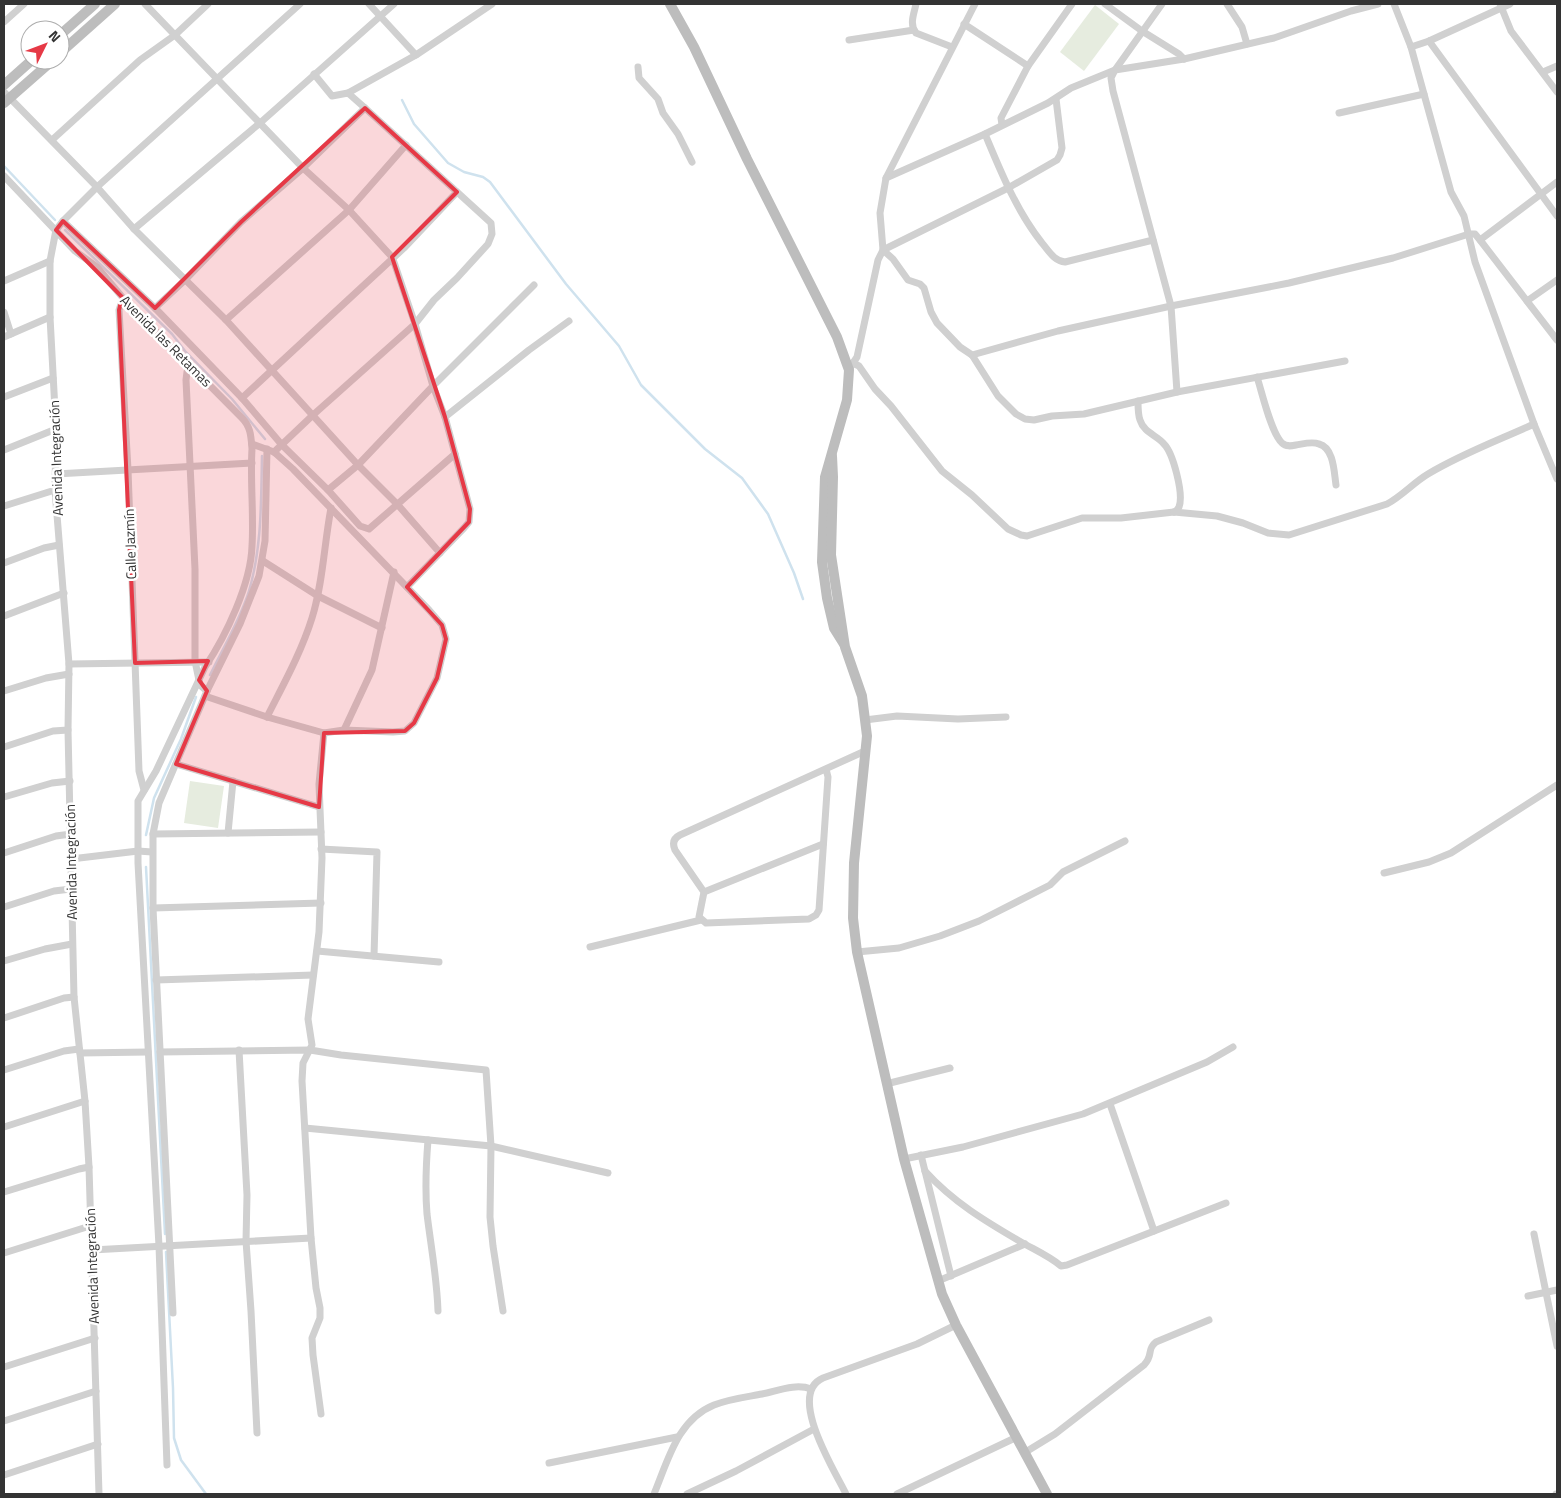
<svg xmlns="http://www.w3.org/2000/svg" width="1561" height="1498" viewBox="0 0 1561 1498" font-family="'Titillium Web',sans-serif">
<style>
.green{fill:#e6ecdf}
.lines{fill:none;stroke-linecap:round;stroke-linejoin:round}
.stream{stroke:#cfe2ee;stroke-width:2.5}
.street{stroke:#d0d0d0;stroke-width:7}
.secondary{stroke:#bdbdbd;stroke-width:10}
.marked{fill:#e63946;fill-opacity:0.2;stroke:#e63946;stroke-width:4;stroke-linejoin:round}
.labels{text-anchor:middle;stroke-width:5;stroke-linejoin:round;paint-order:stroke}
.street-label{font-size:14px;fill:#333;stroke:#fff}
</style>
<rect width="100%" height="100%" fill="#fff"/>
<!-- green -->
<g class="green">
<polygon points="1095,5 1119,24 1084,71 1060,52"/>
<polygon points="190,781 224,786 218,828 184,823"/>
</g>
<g class="lines">
<!-- stream -->
<g class="stream">
<polyline points="402,100 414,124 448,163 464,172 483,177 490,182 566,284 619,346 641,385 705,449 742,478 768,514 794,573 803,599"/>
<polyline points="4,166 55,220"/>
<polyline points="65,230 172,334 185,351 232,399 265,439"/>
<path d="M 210,675 C 223,648 240,620 249,591 C 262,547 261,501 262,456"/>
<polyline points="146,835 154,798 181,739 196,697"/>
<polyline points="146,867 165,1234"/>
<polyline points="166,1252 173,1388 174,1438 181,1460 206,1494"/>
</g>
<!-- street -->
<g class="street">
<polyline points="145,4 303,168 349,210 392,257 395,265 415,324 433,386 445,417 470,509 469,522 464,528 407,587"/>
<polyline points="369,4 416,55"/>
<path d="M 916,4 C 914,14 909,24 916,33 L 952,47"/>
<polyline points="1105,4 1142,31 1179,54 1184,59"/>
<polyline points="1227,4 1242,27 1247,44"/>
<polyline points="1394,4 1411,47 1451,192 1464,216 1475,262 1534,424 1557,479"/>
<polyline points="1500,4 1511,31 1557,92"/>
<polyline points="4,22 24,4"/>
<polyline points="964,24 1028,66"/>
<polyline points="849,40 914,30"/>
<polyline points="1429,41 1557,216"/>
<polyline points="1411,47 1429,41 1510,4"/>
<polyline points="638,67 639,78 658,99 663,113 678,134 692,162"/>
<polyline points="1543,72 1557,66"/>
<polyline points="4,92 97,187 134,229 226,320 358,465 398,505 440,553"/>
<polyline points="348,93 416,55 492,4"/>
<polyline points="1056,99 1062,148 1060,155 1057,160 1008,188 883,250 893,259 908,280 920,284 924,288 931,312 937,323 960,347 972,355 998,396 1016,414 1025,419 1034,420 1052,416 1084,414 1177,392 1345,361"/>
<polyline points="1339,113 1424,94"/>
<polyline points="1002,125 1001,118 1028,66 1072,4"/>
<path d="M 985,134 C 1001,172 1016,210 1042,243 C 1049,251 1054,261 1065,262 L 1153,240"/>
<polyline points="52,140 140,60 175,35 208,4"/>
<path d="M 4,176 L 75,251 L 97,267 L 123,298 L 242,418 C 251,427 251,437 252,449 C 250,481 254,514 252,546 C 251,583 226,636 205,667 L 156,771 L 138,801 L 138,863 L 159,1246 L 167,1465"/>
<polyline points="886,178 975,4"/>
<polyline points="63,221 155,308 242,398 282,445 328,490 360,526 369,529 455,454"/>
<polyline points="134,229 260,123 394,4"/>
<polyline points="1480,240 1557,182"/>
<polyline points="4,281 50,261"/>
<polyline points="123,298 119,310 128,470 139,771 144,790"/>
<polyline points="1527,301 1557,280"/>
<polyline points="155,308 185,280 241,222 303,168 365,108"/>
<polyline points="4,312 11,334"/>
<polyline points="226,320 349,210 406,145"/>
<polyline points="4,337 50,317"/>
<polyline points="972,355 1058,331 1171,306 1289,283 1393,258 1469,234 1475,234 1480,240 1557,340"/>
<polyline points="853,363 857,357 878,260 883,250 880,213 886,178 985,134 1048,103 1071,88 1115,70 1162,4"/>
<polyline points="190,365 187,372 186,380 195,569 195,661 200,685 207,691"/>
<path d="M 849,370 L 853,363 L 859,366 L 875,389 L 891,406 L 942,471 L 972,495 L 1008,529 L 1021,535 L 1027,536 L 1082,518 L 1121,518 L 1174,512 L 1217,516 L 1243,523 L 1268,533 L 1289,535 L 1387,504 C 1402,496 1413,483 1428,474 C 1461,454 1499,440 1534,424"/>
<path d="M 1257,377 C 1262,392 1271,433 1282,443 C 1286,447 1291,446 1296,445 C 1303,444 1312,441 1319,444 C 1334,448 1334,472 1336,485"/>
<polyline points="1177,392 1171,306 1113,91 1111,78 1115,70 1184,59 1274,38 1351,11 1378,4"/>
<polyline points="4,397 53,378"/>
<polyline points="242,398 404,248 457,192"/>
<path d="M 1138,401 C 1138,407 1138,415 1140,420 C 1144,433 1157,435 1164,444 C 1173,453 1184,494 1179,507 C 1178,509 1176,511 1174,512"/>
<polyline points="445,417 529,350 569,321"/>
<polyline points="4,450 56,429"/>
<polyline points="274,452 313,415 415,324 434,300 457,278 488,244 492,234 491,223 365,108 348,93 332,96 314,74"/>
<polyline points="56,474 252,463"/>
<polyline points="328,490 358,465 433,386 534,285"/>
<polyline points="4,506 55,490"/>
<polyline points="263,561 318,596 382,628"/>
<polyline points="4,563 44,548 59,545"/>
<polyline points="4,616 64,593"/>
<polyline points="69,664 209,662"/>
<polyline points="4,691 46,678 69,674"/>
<polyline points="205,696 267,717 324,733 344,730 393,732 405,731 414,723 437,678 446,639 442,625 429,610 293,469 274,452 252,444"/>
<path d="M 267,717 C 283,685 301,653 312,618 C 323,583 324,545 331,508"/>
<polyline points="865,720 897,716 958,719 1006,717"/>
<polyline points="344,730 372,670 394,572"/>
<polyline points="4,747 53,731 68,730"/>
<polyline points="176,764 319,807"/>
<path d="M 826,769 L 828,777 L 819,910 L 816,915 L 809,919 L 706,923 L 699,917 L 704,892 L 675,850 C 672,843 674,838 680,835 L 865,751"/>
<polyline points="4,797 52,783 70,781"/>
<polyline points="228,833 233,781"/>
<polyline points="153,834 321,832"/>
<polyline points="321,849 377,852 374,956"/>
<polyline points="4,853 56,836 71,834"/>
<polyline points="71,859 138,851 152,852"/>
<polyline points="1384,873 1429,862 1451,853 1557,785"/>
<polyline points="704,892 823,844"/>
<polyline points="4,907 54,891 71,889"/>
<polyline points="153,908 321,903"/>
<polyline points="590,947 701,920"/>
<polyline points="317,951 439,962"/>
<polyline points="857,952 899,948 940,936 979,921 1050,885 1063,872 1125,841"/>
<polyline points="4,961 45,949 72,944"/>
<polyline points="156,980 313,975"/>
<polyline points="4,1018 64,998 74,997"/>
<polyline points="239,1050 247,1195 246,1241 251,1311 257,1433"/>
<polyline points="160,1052 310,1050 341,1055 486,1070 491,1146 490,1217 493,1246 503,1311"/>
<polyline points="80,1053 148,1052"/>
<polyline points="4,1070 64,1051 79,1049"/>
<polyline points="886,1084 950,1068"/>
<polyline points="1110,1104 1154,1231"/>
<polyline points="4,1127 85,1101"/>
<polyline points="305,1128 491,1146 608,1173"/>
<path d="M 428,1140 C 426,1165 425,1190 427,1214 C 431,1247 437,1278 438,1311"/>
<polyline points="921,1155 951,1276"/>
<polyline points="904,1159 963,1147 1083,1114 1207,1062 1233,1047"/>
<path d="M 925,1171 C 953,1202 985,1221 1021,1242 C 1035,1250 1049,1256 1061,1266 L 1067,1265 L 1226,1203"/>
<polyline points="4,1192 79,1169 89,1167"/>
<polyline points="1534,1234 1557,1346"/>
<polyline points="92,1250 311,1238"/>
<polyline points="4,1253 90,1226"/>
<polyline points="938,1281 1025,1244"/>
<polyline points="1528,1296 1557,1290"/>
<polyline points="173,1313 153,908 153,834 159,803 207,691 240,624 259,576 265,541 267,449"/>
<polyline points="4,1367 95,1338"/>
<polyline points="321,1414 313,1355 312,1338 320,1318 320,1308 316,1288 311,1238 302,1081 303,1063 312,1045 308,1019 319,932 322,858 319,784 324,733"/>
<polyline points="4,1421 96,1391"/>
<path d="M 1024,1453 L 1055,1434 L 1144,1365 C 1154,1355 1146,1350 1156,1342 L 1209,1320"/>
<polyline points="549,1463 677,1437"/>
<polyline points="4,1475 98,1444"/>
<polyline points="99,1494 89,1167 85,1101 74,997 68,730 69,664 55,490 56,429 50,317 50,261 56,230 63,221 97,187 300,4"/>
<path d="M 654,1494 C 668,1461 677,1420 714,1405 C 729,1399 746,1397 762,1394 C 777,1391 796,1383 811,1389"/>
<polyline points="687,1494 736,1471 814,1429"/>
<path d="M 846,1494 C 835,1471 786,1394 823,1378 L 917,1344 L 956,1325"/>
<polyline points="897,1494 1017,1437"/>
<polyline points="1556,1494 1557,1494"/>
</g>
<!-- secondary -->
<g class="secondary">
<polyline points="670,4 694,47 747,159 837,337 849,370 847,400 825,477 822,562 827,598 834,628 844,644"/>
<polyline points="60,35 95,4"/>
<polyline points="60,53 115,4"/>
<polyline points="4,85 32,60"/>
<polyline points="4,103 53,60"/>
<polyline points="832,456 833,477 831,555 845,647 862,696 867,736 854,863 853,918 857,952 904,1159 942,1294 956,1325 1047,1494"/>
</g>
</g>
<!-- marked area -->
<path class="marked" d="M 365,108 L 457,192 L 392,257 L 445,417 L 470,509 L 469,522 L 407,587 L 442,625 L 446,639 L 437,678 L 414,723 L 405,731 L 324,733 L 319,807 L 176,764 L 207,691 L 199,680 L 208,661 L 135,663 L 119,310 L 122,297 L 56,230 L 63,221 L 155,308 L 241,222 Z"/>
<g class="labels">
<!-- street labels -->
<g class="street-label">
<text transform="translate(166 341) rotate(45)" y="5">Avenida las Retamas</text>
<text transform="translate(56 458) rotate(-92)" y="5">Avenida Integración</text>
<text transform="translate(130 544) rotate(-92)" y="5">Calle Jazmín</text>
<text transform="translate(71 862) rotate(-91)" y="5">Avenida Integración</text>
<text transform="translate(92 1266) rotate(-92)" y="5">Avenida Integración</text>
</g>
</g>
<!-- border -->
<rect width="1561" height="1498" fill="none" stroke="#333333" stroke-width="10"/>
<!-- north arrow -->
<g transform="translate(45 45) rotate(48)"><circle r="24" fill="#ffffff" stroke="#adadad"/>
<path d="M0-4L9 19L0 12L-9 19Z" fill="#e63946"/>
<text y="-8" font-size="14" font-weight="bold" text-anchor="middle" fill="#333333">N</text>
</g>
</svg>
